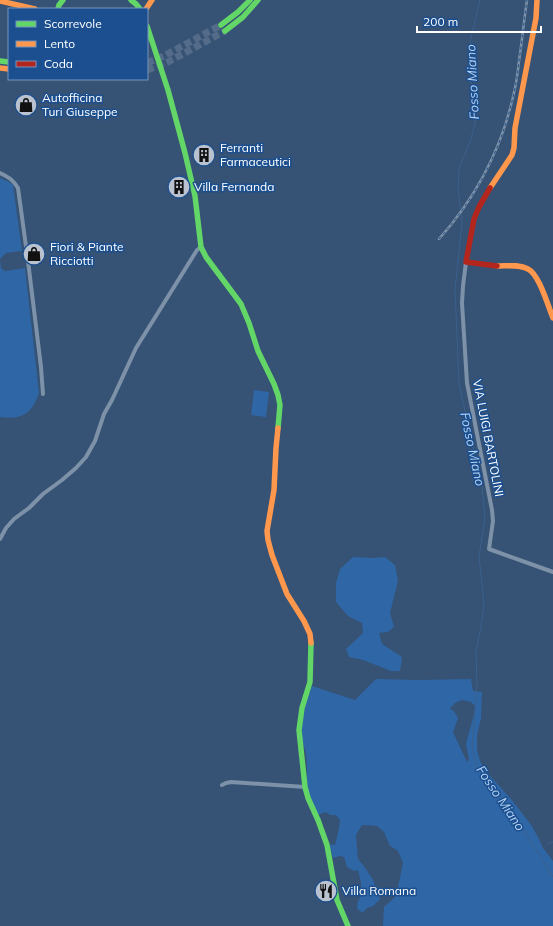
<svg xmlns="http://www.w3.org/2000/svg" width="553" height="926" viewBox="0 0 553 926" font-family="Mulish,sans-serif">
<style>
.green{fill:#2f66a5;fill-rule:evenodd}
.lines{fill:none;stroke-linecap:round;stroke-linejoin:round}
.stream{stroke:#3b618d;stroke-width:1}
.highway-tunnel{stroke:#546c89;stroke-width:7;stroke-dasharray:7 3.5;stroke-linecap:butt}
.street{stroke:#7d92a8;stroke-width:4}
.fast{stroke:#63d668;stroke-width:5.5}
.slow{stroke:#ff974d;stroke-width:5.5}
.jam{stroke:#b3261e;stroke-width:5.5}
.rail-casing{stroke:#7e92a7;stroke-width:2.5}
.rail{stroke:#1b4f8f;stroke-width:1;stroke-dasharray:3;stroke-linecap:butt}
.labels{text-anchor:middle;stroke-width:3;stroke-linejoin:round;paint-order:stroke}
.poi-label{font-size:12px;fill:#fff;stroke:#1b4f8f;text-anchor:start}
.street-label{font-size:12px;fill:#fff;stroke:#1b4f8f}
.water-label{font-size:13px;font-style:italic;fill:#b5d3f5;stroke:#1b4f8f}
</style>
<rect width="100%" height="100%" fill="#365274"/>
<!-- green -->
<g class="green">
<path d="M 0,178 L 9,182 L 13,185 L 22,251 L 6,253 L 0,259 L 1,268 L 5,271 L 25,268 L 39,393 C 32,414 22,420 0,417 Z"/>
<polygon points="254,390 269,392 266,417 251,415"/>
<polygon points="353,557 370,558 385,557 395,565 398,581 390,613 394,627 388,632 379,633 382,644 402,657 400,671 391,671 363,660 349,657 346,649 363,633 362,623 348,616 336,602 336,583 340,569"/>
<path d="M 376,679 L 417,680 L 471,679 L 473,691 L 482,692 L 481,719 L 477,735 L 477,750 L 480,761 L 485,770 L 511,799 L 532,826 L 539,839 L 543,848 L 547,853 L 553,861 L 553,926 L 383,926 L 384,907 L 396,896 L 403,863 L 398,851 L 390,846 L 384,832 L 377,826 L 362,825 L 356,835 L 358,859 L 366,869 L 373,880 L 380,899 L 373,906 L 367,908 L 362,913 L 357,908 L 358,901 L 361,896 L 361,883 L 358,870 L 354,871 L 347,867 L 344,857 L 340,856 L 333,858 L 330,847 L 331,844 L 335,845 L 339,828 L 340,820 L 336,815 L 330,815 L 326,812 L 317,815 C 314,807 310,799 308,791 C 305,779 310,752 302,744 C 300,721 304,708 312,686 L 355,700 ZM 462,700 L 471,702 L 475,706 L 474,714 L 466,744 L 469,759 L 467,762 L 453,732 L 458,718 L 454,711 L 450,709 L 455,703 Z"/>
</g>
<g class="lines">
<!-- stream -->
<g class="stream">
<polyline points="480,0 470,42 469,70 475,107 475,124 470,142 459,168 458,189 462,222 455,290 459,384 482,487 485,517 479,557 484,603 482,621 476,651 477,684 472,748 477,766 516,818 553,877"/>
<polyline points="547,844 553,842"/>
</g>
<!-- highway-tunnel -->
<g class="highway-tunnel">
<polyline points="147,63 164,56 221,25"/>
<polyline points="147,70 168,62 225,31"/>
</g>
<!-- street -->
<g class="street">
<path d="M 0,173 C 9,177 13,180 18,188 L 28,261 L 41,367 L 43,394"/>
<polyline points="466,262 463,286 462,303 467,383 492,510 493,521 489,549 553,572"/>
<polyline points="0,539 6,528 14,519 29,508 43,494 62,480 76,468 86,457 95,441 104,414 112,400 136,348 197,250 201,247"/>
<polyline points="222,785 226,783 231,782 305,787"/>
</g>
<!-- fast -->
<g class="fast">
<polyline points="131,0 136,4 140,9"/>
<polyline points="58,9 59,5 63,0"/>
<polyline points="221,25 238,12 250,0"/>
<polyline points="147,26 168,90 185,153 195,196 201,247 206,257 241,304 249,323 258,351 274,384 278,395 280,405 278,428"/>
<polyline points="225,31 243,17 258,0"/>
<polyline points="0,61 9,62"/>
<polyline points="311,643 310,682 302,708 299,730 305,787 308,798 318,820 327,845 337,900 348,926"/>
</g>
<!-- slow -->
<g class="slow">
<polyline points="0,1 35,9"/>
<polyline points="146,9 152,0"/>
<polyline points="0,68 9,69"/>
<polyline points="490,188 512,155 514,148 515,128 536,18 537,0"/>
<path d="M 497,266 C 507,266 519,264 528,269 C 539,274 548,306 553,318"/>
<polyline points="278,428 276,448 274,490 267,531 268,540 272,555 287,594 304,621 310,634 311,643"/>
</g>
<!-- jam -->
<polyline class="jam" points="490,188 479,207 474,219 466,262 497,266"/>
<!-- rail casing -->
<g class="rail-casing">
<path id="rail" d="M 439,239 C 478,195 503,147 515,88 C 517,79 518,70 519,61 C 522,41 524,20 527,0"/>
</g>
<!-- rail -->
<use href="#rail" class="rail"/>
</g>
<!-- icons -->
<defs>
<g id="shop-disc" transform="scale(1.15)"><circle r="9.5" fill="#b9c2ce" stroke="#1b4f8f"/><path d="M-5-2.5h2.3a2.7 3.5 0 0 1 5.4 0H5L5.5 6h-11ZM-1.5-2.5h3a1.5 2.3 0 0 0-3 0Z" fill="#111"/></g>
<g id="building-disc" transform="scale(1.15)"><circle r="9.5" fill="#b9c2ce" stroke="#1b4f8f"/><path d="M-4-6H4V6H1V3H-1V6H-4ZM-2.5-4.3h1.7v1.8h-1.7ZM.8-4.3h1.7v1.8H.8ZM-2.5-1h1.7V.8h-1.7ZM.8-1h1.7V.8H.8Z" fill="#111"/></g>
<g id="restaurant-disc" transform="scale(1.15)"><circle r="9.5" fill="#b9c2ce" stroke="#1b4f8f"/><path d="M-5-6h1v4h1v-4h1v4h1v-4h1v5L-1.5 .5V6h-2V.5L-5-1ZM5-6V6H3V1.5H1.5Q1.5-4 5-6Z" fill="#111"/></g>
</defs>
<g fill-rule="evenodd">
<use href="#shop-disc" x="26" y="105"/>
<use href="#building-disc" x="204" y="155"/>
<use href="#building-disc" x="179" y="187"/>
<use href="#shop-disc" x="34" y="254"/>
<use href="#restaurant-disc" x="326" y="891"/>
</g>
<g class="labels">
<!-- poi labels -->
<g class="poi-label">
<text x="42" y="102">Autofficina<tspan x="42" dy="14">Turi Giuseppe</tspan></text>
<text x="220" y="152">Ferranti<tspan x="220" dy="14">Farmaceutici</tspan></text>
<text x="194" y="191">Villa Fernanda</text>
<text x="50" y="251">Fiori &amp; Piante<tspan x="50" dy="14">Ricciotti</tspan></text>
<text x="342" y="895">Villa Romana</text>
</g>
<!-- street labels -->
<g class="street-label">
<text transform="translate(488 438) rotate(79)" y="4">VIA LUIGI BARTOLINI</text>
</g>
<!-- water labels -->
<g class="water-label">
<text transform="translate(472 82) rotate(-93)" y="5">Fosso Miano</text>
<text transform="translate(473 449) rotate(78)" y="5">Fosso Miano</text>
<text transform="translate(501 798) rotate(56)" y="5">Fosso Miano</text>
</g>
</g>
<!-- legend -->
<rect x="8" y="8" width="140" height="72" fill="#1b4f8f" stroke="#7695bc"/>
<rect x="16" y="21" width="20" height="6" fill="#63d668" stroke="#7695bc"/>
<text x="44" y="28" font-size="12" fill="#ffffff">Scorrevole</text>
<rect x="16" y="41" width="20" height="6" fill="#ff974d" stroke="#7695bc"/>
<text x="44" y="48" font-size="12" fill="#ffffff">Lento</text>
<rect x="16" y="61" width="20" height="6" fill="#b3261e" stroke="#7695bc"/>
<text x="44" y="68" font-size="12" fill="#ffffff">Coda</text>
<!-- scale -->
<path d="M417 26v6h124v-6" fill="none" stroke="#ffffff" stroke-width="2"/>
<text x="423" y="26" font-size="12" fill="#ffffff" stroke="#1b4f8f" stroke-width="3" paint-order="stroke">200 m</text>
</svg>
